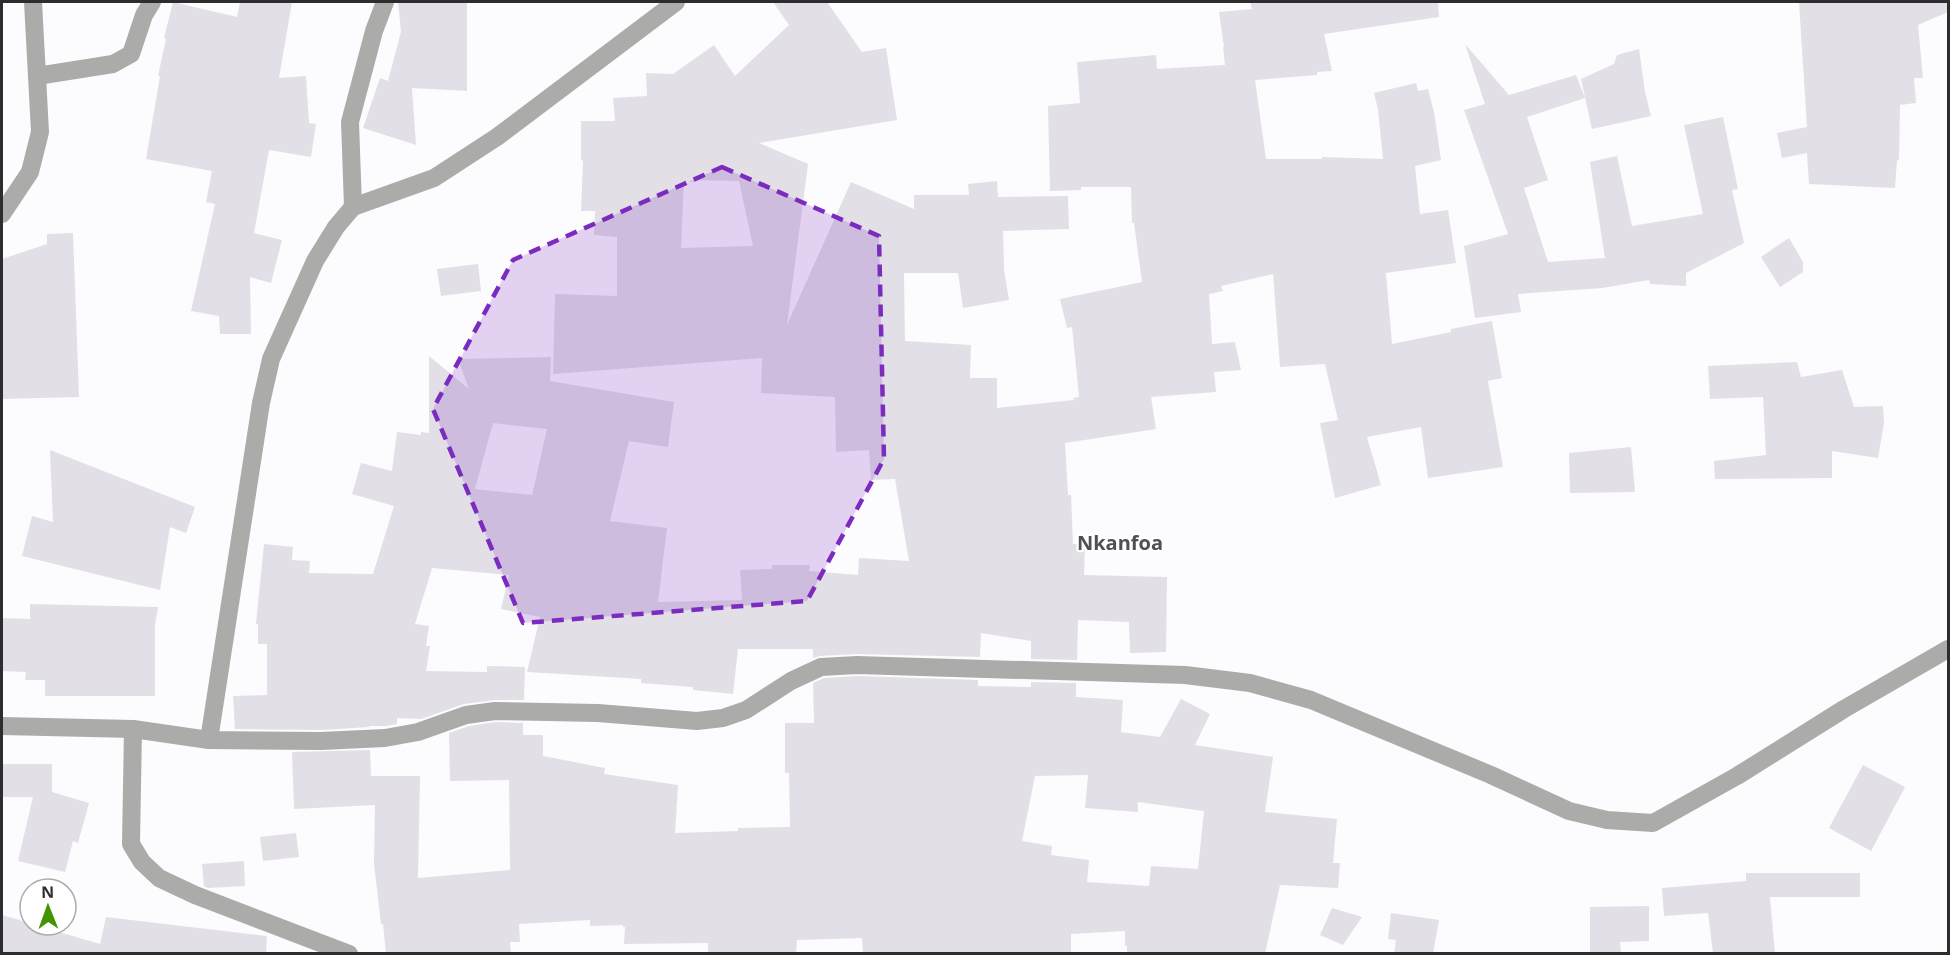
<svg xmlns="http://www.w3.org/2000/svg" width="1950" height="955" viewBox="0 0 1950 955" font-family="'Open Sans',sans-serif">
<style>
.building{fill:#e2e0e6;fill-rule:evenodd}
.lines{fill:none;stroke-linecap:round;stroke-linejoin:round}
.minor{stroke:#abacaa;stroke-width:18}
.marked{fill:#7b2cbf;fill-opacity:0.2;stroke:#7b2cbf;stroke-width:4.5;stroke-dasharray:12 8;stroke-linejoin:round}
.labels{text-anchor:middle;stroke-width:4.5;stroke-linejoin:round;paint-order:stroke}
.quarter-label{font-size:20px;font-weight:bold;fill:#504f54;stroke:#fff}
</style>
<rect width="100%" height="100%" fill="#fcfbfe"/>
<!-- building -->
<g class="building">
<polygon points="173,2 237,17 240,2 292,2 279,78 306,76 309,123 316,124 311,157 269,150 254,233 282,240 271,283 250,277 251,334 220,334 219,316 191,311 215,204 206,202 212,171 146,159 160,76 158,76 166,39 164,38"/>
<polygon points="398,2 467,2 467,91 412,88 416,145 363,128 380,78 388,81 401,32"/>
<path d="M 773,2 L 827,2 L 862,52 L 886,48 L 897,120 L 759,143 L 808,164 L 787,325 L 851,182 L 914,209 L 914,195 L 969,195 L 968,184 L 997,181 L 998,197 L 1068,196 L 1069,229 L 1003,231 L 1004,270 L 1009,300 L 963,308 L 958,273 L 904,273 L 905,341 L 971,345 L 970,378 L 997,378 L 997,408 L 1074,400 L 1073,398 L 1079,397 L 1072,327 L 1067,328 L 1060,299 L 1142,282 L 1134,223 L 1132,223 L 1131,187 L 1081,187 L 1081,190 L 1050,191 L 1048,106 L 1080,103 L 1077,62 L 1156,55 L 1157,69 L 1225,65 L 1223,47 L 1224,47 L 1219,12 L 1252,9 L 1250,2 L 1438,2 L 1439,17 L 1324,34 L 1332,71 L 1317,72 L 1317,75 L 1255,80 L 1266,159 L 1322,159 L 1322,157 L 1383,159 L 1378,109 L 1374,93 L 1416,83 L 1418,91 L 1428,89 L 1434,112 L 1441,160 L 1415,166 L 1420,214 L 1448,210 L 1456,263 L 1386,273 L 1392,344 L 1451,332 L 1451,329 L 1492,321 L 1502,378 L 1488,381 L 1503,467 L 1428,478 L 1421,427 L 1367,437 L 1381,485 L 1335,498 L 1320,423 L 1338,420 L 1325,364 L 1280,367 L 1273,274 L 1221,286 L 1223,291 L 1209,294 L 1212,344 L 1235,342 L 1241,370 L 1214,372 L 1216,392 L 1151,397 L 1156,429 L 1065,443 L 1068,495 L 1071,495 L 1073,544 L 1085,544 L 1084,575 L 1167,577 L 1166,652 L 1130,653 L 1129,622 L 1078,620 L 1077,660 L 1031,659 L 1031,641 L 981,633 L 980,657 L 856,654 L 820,656 L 813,658 L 813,649 L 738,649 L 733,694 L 693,690 L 693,687 L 641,683 L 641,679 L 527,672 L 540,617 L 501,609 L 509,575 L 432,568 L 415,624 L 429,626 L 426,646 L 430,646 L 426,671 L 487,672 L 487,666 L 525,667 L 524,700 L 495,700 L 464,704 L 421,719 L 397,718 L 397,724 L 386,726 L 369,726 L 369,727 L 321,730 L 235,729 L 233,696 L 267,695 L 267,644 L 258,644 L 258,624 L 256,624 L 264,544 L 293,547 L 292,560 L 310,561 L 309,573 L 373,574 L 394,506 L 352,494 L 361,463 L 392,471 L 397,432 L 421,435 L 421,432 L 429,433 L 429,356 L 469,389 L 458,359 L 551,357 L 550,381 L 674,402 L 668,447 L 629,441 L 610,521 L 667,528 L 658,602 L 742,600 L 740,570 L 772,569 L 772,565 L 810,565 L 809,571 L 858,575 L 859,558 L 909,561 L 895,479 L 871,480 L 869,450 L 836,452 L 835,397 L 761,393 L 762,358 L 553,374 L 555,294 L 617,296 L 617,237 L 594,235 L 595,211 L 581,211 L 583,161 L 581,160 L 581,121 L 615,121 L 613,98 L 647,96 L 646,73 L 673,74 L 714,45 L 735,76 L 789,25 ZM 694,180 L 739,181 L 753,246 L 681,248 L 684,182 L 694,182 ZM 493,423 L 547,429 L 532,495 L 475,489 Z"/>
<polygon points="1799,2 1948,2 1948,12 1918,25 1923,78 1914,78 1916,103 1900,105 1899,160 1897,160 1895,188 1809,184 1807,153 1782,158 1777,133 1807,127"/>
<polygon points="1465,44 1509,95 1576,75 1585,98 1527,117 1548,180 1524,188 1548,262 1605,258 1590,162 1617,156 1632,226 1703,214 1684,125 1723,117 1738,189 1732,190 1744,243 1686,273 1686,286 1650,284 1649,280 1602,288 1518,294 1521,312 1475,318 1464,246 1508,234 1464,110 1485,104"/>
<polygon points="1639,49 1645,92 1651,116 1592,129 1581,79 1614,64 1617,55"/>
<polygon points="73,233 79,397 2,399 2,259 47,244 47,234"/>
<polygon points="1789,238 1803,262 1803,272 1780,287 1761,257"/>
<polygon points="478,264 481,291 441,296 437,269"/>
<polygon points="1797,362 1801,377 1842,370 1854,407 1883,406 1884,423 1878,458 1832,451 1832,478 1715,479 1714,461 1766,455 1763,397 1710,399 1708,366"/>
<polygon points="1631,447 1635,492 1570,493 1569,453"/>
<polygon points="50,450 195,507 186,533 170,527 160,590 22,556 32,516 53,522"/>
<polygon points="30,604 158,607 155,625 155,696 45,696 45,680 25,680 26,672 2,671 2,618 30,619"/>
<path d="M 857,676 L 978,680 L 978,686 L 1031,687 L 1031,682 L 1076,683 L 1076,697 L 1123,700 L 1121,732 L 1160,737 L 1181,699 L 1210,714 L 1195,745 L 1273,757 L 1265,812 L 1337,819 L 1333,863 L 1340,863 L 1338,888 L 1280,885 L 1265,954 L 1127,954 L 1127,946 L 1125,946 L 1125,931 L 1071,934 L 1071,954 L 863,954 L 862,938 L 797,940 L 796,954 L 708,954 L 708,943 L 624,944 L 625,927 L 623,927 L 623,925 L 590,926 L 590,920 L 519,924 L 520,942 L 510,942 L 511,954 L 386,954 L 383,924 L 381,924 L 374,864 L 375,805 L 294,809 L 292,752 L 370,750 L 371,776 L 420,776 L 418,878 L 510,870 L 509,780 L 450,781 L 449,733 L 469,726 L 496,722 L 523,723 L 523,735 L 543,735 L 543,756 L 605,768 L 604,774 L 678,785 L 675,833 L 738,831 L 738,828 L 790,827 L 789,773 L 785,773 L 785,723 L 814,723 L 813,683 L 824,678 ZM 1088,775 L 1085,808 L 1138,812 L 1138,802 L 1204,811 L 1198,869 L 1151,866 L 1149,886 L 1087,882 L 1089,860 L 1051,855 L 1052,846 L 1022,841 L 1035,776 Z"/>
<polygon points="2,764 52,764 52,792 89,803 78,843 73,841 65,872 18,861 33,797 2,797"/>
<polygon points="1863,765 1905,787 1871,851 1829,828"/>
<polygon points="296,833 299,857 263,861 260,837"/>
<polygon points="244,861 245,886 208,888 204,886 202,864"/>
<polygon points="1746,873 1860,873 1860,897 1770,897 1775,954 1713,954 1708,913 1664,916 1662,888 1746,881"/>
<polygon points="1649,906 1649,941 1620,942 1621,954 1590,954 1590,907"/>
<polygon points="1332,908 1362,917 1343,945 1320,935"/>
<polygon points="1391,913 1439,920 1433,954 1394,954 1396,940 1388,939"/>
<polygon points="2,915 30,923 30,925 35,925 100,944 106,917 267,936 266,954 2,954"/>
</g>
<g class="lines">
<!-- minor -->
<g class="minor">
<polyline points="37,76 113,64 131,54 144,15 152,2"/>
<polyline points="353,207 350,122 374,31 385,2"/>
<polyline points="2,214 30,172 40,132 33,2"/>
<polyline points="2,726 133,729 209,740 321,741 385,738 418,732 466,715 495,711 598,713 697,721 723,718 746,710 791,681 821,667 857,665 1185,675 1250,683 1311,700 1491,775 1569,811 1607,820 1653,823 1737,776 1844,709 1948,649"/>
<polyline points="133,729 131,844 142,862 159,878 195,895 349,954"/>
<polyline points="209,740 261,403 271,359 315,261 336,227 353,207 434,178 497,137 676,2"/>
</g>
</g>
<!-- marked area -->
<path class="marked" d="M 722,167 L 879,236 L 884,459 L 807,601 L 523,623 L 433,409 L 513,260 Z"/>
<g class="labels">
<!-- quarter labels -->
<g class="quarter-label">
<text x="1120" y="550">Nkanfoa</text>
</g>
</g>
<!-- border -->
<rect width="1950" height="955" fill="none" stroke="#2d2c2f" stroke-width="6"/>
<!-- north arrow -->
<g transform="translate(48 907) rotate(359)"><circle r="28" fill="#ffffff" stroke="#ababac" stroke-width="1.5"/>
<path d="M0-4.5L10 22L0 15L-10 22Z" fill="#429500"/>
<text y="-9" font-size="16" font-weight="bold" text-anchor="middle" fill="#2d2c2f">N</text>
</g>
</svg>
